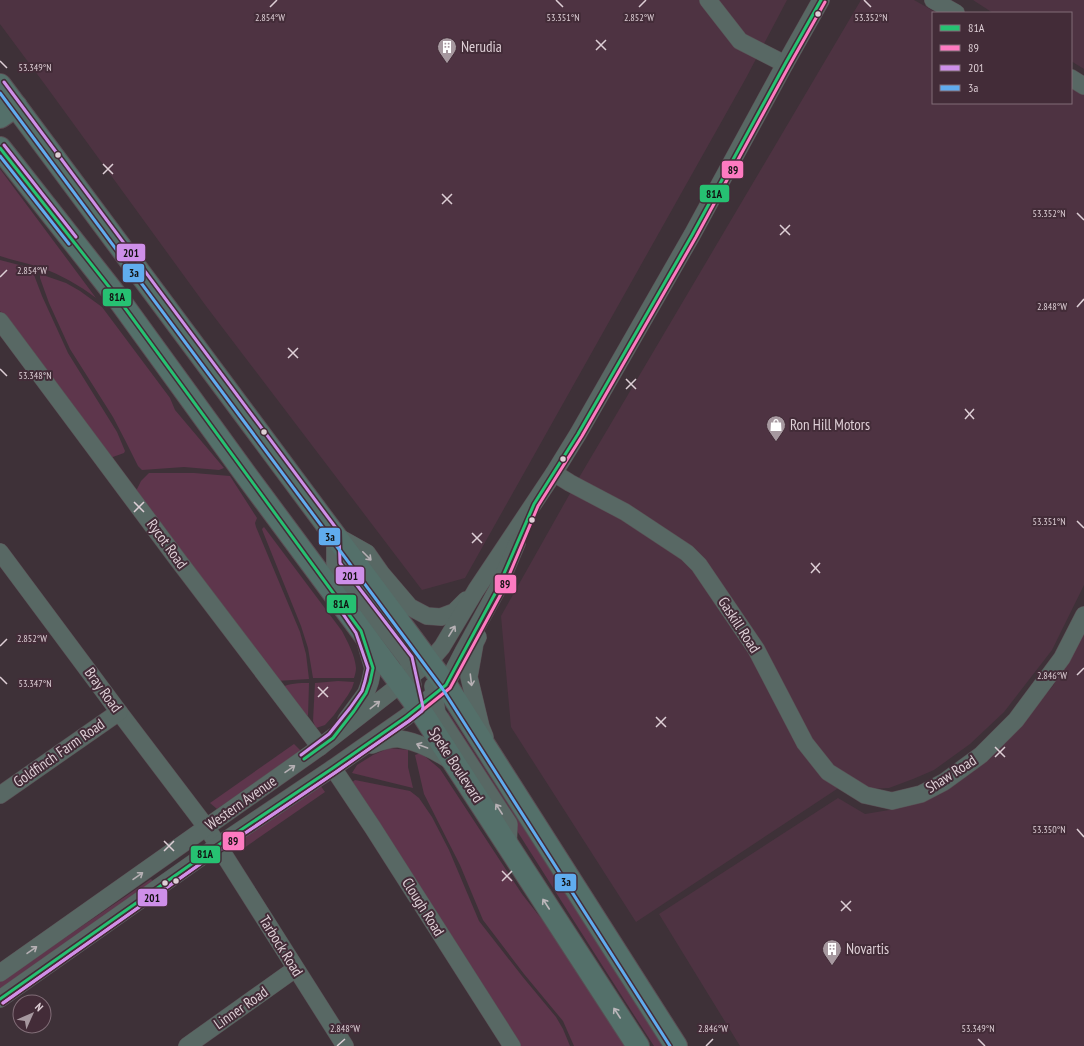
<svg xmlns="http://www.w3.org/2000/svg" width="1084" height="1046" viewBox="0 0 1084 1046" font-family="'PT Sans Narrow',sans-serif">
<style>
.built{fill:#4e3342}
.green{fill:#5e364c}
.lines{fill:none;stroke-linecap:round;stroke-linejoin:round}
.minor-casing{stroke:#5a4e54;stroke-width:18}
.highway-casing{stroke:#5a4e54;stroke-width:24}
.minor{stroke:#586864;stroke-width:17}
.highway{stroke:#54706a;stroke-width:22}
.bus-1-casing{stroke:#432c38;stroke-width:6}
.bus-2-casing{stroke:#432c38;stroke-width:6}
.bus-3-casing{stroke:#432c38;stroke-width:6}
.bus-4-casing{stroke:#432c38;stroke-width:6}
.bus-1{stroke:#26c172;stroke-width:3}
.bus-2{stroke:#fe7ac1;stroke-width:3}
.bus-3{stroke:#ce8fe9;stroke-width:3}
.bus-4{stroke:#60acee;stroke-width:3}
.oneway{stroke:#b6b0b4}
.oneway2{stroke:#bcb7bb}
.ticks{fill:none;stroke:#decfd6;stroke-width:1.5}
.bus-dot{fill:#decfd6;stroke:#432c38;stroke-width:1.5}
.labels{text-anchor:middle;stroke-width:4;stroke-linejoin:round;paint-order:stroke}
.poi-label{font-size:15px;fill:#decfd6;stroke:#432c38;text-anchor:start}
.street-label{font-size:15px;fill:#decfd6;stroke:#432c38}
.ticks-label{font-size:10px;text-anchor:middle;fill:#decfd6;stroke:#432c38;stroke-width:4;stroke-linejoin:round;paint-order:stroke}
.line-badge{stroke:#432c38;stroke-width:1.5}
.pale-badge-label{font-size:11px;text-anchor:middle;font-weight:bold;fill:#111}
</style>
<rect width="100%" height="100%" fill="#3e3138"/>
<!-- built -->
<g class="built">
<polygon points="0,0 787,0 746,78 465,578 422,590 206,306 46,86 0,24"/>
<polygon points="861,0 914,0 937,13 933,13 933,103 1071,103 1071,88 1084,95 1084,585 1052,650 1004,712 970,744 934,770 913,779 889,788 866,789 849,781 636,922 511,727 501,616 577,481"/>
<polygon points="973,0 1084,0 1084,69 1071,61 1071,13 993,13"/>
<polygon points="1084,630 1084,1046 740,1046 659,914 838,798 865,814 901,808 946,786 992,751 1053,686"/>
</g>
<!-- green -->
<g class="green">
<path d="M 0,169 L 96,298 C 79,285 61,275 42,268 C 28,263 14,261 0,256 Z"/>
<polygon points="0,260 23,266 34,275 42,296 68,353 117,432 125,451 124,453 110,458 0,311"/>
<polygon points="40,274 66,283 80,291 102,307 170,398 175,410 224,468 219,470 184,467 142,470 138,466 125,440 113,417 70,349 49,303 40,278"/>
<polygon points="149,473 194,473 230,476 257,518 255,523 256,527 300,632 306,654 309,679 276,681 135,493 141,481"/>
<path d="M 264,527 L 342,631 C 348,643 355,655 356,668 C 356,671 355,675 354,678 L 313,678 L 308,648 L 301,626 L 263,532 L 262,529 Z"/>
<polygon points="338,681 354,682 352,688 348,695 334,715 325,725 316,728 313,721 315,683"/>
<path d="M 309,683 L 308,715 L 304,720 L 281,688 C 289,683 299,683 309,683 Z"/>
<path d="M 448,712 L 637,1004 L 664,1046 L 654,1046 C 583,937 515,826 444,717 Z"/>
<polygon points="294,744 302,752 217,809 210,803"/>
<polygon points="389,748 408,750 408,767 413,788 352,773 357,765 373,755"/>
<polygon points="421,753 440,769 522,894 554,935 628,1046 574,1046 563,1021 524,974 483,920 460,865 424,794 415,755"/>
<polygon points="355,780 410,791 419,798 432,817 449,850 479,921 522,976 556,1017 563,1029 570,1046 517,1046 349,785"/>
<polygon points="320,785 325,792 244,848 239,841"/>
<polygon points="151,879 155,884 0,991 0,982"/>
</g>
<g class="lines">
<!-- minor casing -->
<g class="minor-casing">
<g id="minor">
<polyline points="708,0 740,41 785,64"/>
<polyline points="933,0 956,13"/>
<polyline points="1071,78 1084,86"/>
<polyline points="0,321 178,560 320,747"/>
<polyline points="554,473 570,483 625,512 687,553 699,565 756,649 805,743 828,772 865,795 892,801 921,794 944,782 981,755 1016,720 1062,658 1084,615"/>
<polyline points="0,552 119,712 207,828 345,1046"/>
<polyline points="478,637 475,643 469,677 481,727 485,737"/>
<polyline points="413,686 408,660 335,565 335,535 367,553 381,573 410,607 427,616 441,617 454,612 466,600"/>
<polyline points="433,686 437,713 509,824 508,846"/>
<polyline points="346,720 366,693 370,682 373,668 365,641"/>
<path d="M 372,745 C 379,742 393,738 400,739 C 419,742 436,751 452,762"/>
<polyline points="333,768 373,828 512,1046"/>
<polyline points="0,795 119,712"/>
<polyline points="0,973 320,747 429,662 442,647 476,590 554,473 578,434 692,235 785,64 821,0"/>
<polyline points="0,999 217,846 333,768 406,717 446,685 464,650 497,590 517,543"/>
<polyline points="187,1046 295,969"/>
</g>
</g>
<!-- highway casing -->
<g class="highway-casing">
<g id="highway">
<polyline points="0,85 446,685 676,1046"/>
<polyline points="0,117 16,106"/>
<polyline points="0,148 117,297 246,475 418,707 638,1046"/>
</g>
</g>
<!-- minor -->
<use href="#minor" class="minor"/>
<!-- highway -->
<use href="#highway" class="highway"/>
<!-- bus-1 casing -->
<g class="bus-1-casing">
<g id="bus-1">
<polyline points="0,148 117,297 361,631 373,668 370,682 366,693 354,711 333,738 304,759"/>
<polyline points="0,999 217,846 333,768 406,717 446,685 497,590 534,504 578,434 692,235 785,64 821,0"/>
</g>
</g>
<!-- bus-2 casing -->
<g class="bus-2-casing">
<polyline id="bus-2" points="3,1003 220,850 336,772 409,721 450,688 502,592 538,506 582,436 696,237 789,66 825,2"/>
</g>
<!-- bus-3 casing -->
<g class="bus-3-casing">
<g id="bus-3">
<polyline points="4,145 76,237"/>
<polyline points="301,755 329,734 350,708 362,691 365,681 368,668 356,633 341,611"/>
<polyline points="3,1003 220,850 336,772 409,721 422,711 423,707 412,657 340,563 339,532 4,82"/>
</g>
</g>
<!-- bus-4 casing -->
<g class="bus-4-casing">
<g id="bus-4">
<polyline points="0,93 442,688 670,1046"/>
<polyline points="0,156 69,244"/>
</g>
</g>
<!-- bus-1 -->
<use href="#bus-1" class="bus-1"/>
<!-- bus-2 -->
<use href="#bus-2" class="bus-2"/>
<!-- bus-3 -->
<use href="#bus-3" class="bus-3"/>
<!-- bus-4 -->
<use href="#bus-4" class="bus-4"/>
</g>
<!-- one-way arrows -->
<defs><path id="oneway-shaft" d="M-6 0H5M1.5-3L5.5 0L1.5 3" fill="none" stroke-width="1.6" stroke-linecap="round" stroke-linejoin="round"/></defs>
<g class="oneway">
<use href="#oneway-shaft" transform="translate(367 556) rotate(45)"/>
<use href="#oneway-shaft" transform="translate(452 631) rotate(-58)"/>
<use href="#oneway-shaft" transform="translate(471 680) rotate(83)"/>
<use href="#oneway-shaft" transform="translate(375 705) rotate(-38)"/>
<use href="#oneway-shaft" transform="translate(422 746) rotate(-160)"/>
<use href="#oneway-shaft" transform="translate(290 769) rotate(-35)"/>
<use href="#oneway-shaft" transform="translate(499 809) rotate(-123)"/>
<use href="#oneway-shaft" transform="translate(138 876) rotate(-35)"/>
<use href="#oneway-shaft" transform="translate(32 950) rotate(-35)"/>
</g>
<g class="oneway2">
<use href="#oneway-shaft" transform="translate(546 904) rotate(-123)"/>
<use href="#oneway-shaft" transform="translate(617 1013) rotate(-123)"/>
</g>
<!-- ticks -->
<path class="ticks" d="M 556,0 L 563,7M 864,0 L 871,7M 270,7 L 277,0M 639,7 L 646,0M 596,40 L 606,50M 596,50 L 606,40M 0,61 L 7,68M 103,164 L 113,174M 103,174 L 113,164M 442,194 L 452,204M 442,204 L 452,194M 1077,213 L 1084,220M 780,225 L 790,235M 780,235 L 790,225M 0,277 L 7,270M 1077,307 L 1084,299M 288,348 L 298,358M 288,358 L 298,348M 0,369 L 7,376M 626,379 L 636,389M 626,389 L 636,379M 965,409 L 974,419M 965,419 L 974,409M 134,502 L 144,512M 134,512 L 144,502M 1077,521 L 1084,528M 472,533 L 482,543M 472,543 L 482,533M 811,563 L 820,573M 811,573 L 820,563M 0,646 L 7,639M 1077,675 L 1084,668M 0,677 L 7,684M 318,687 L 328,697M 318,697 L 328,687M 656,717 L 666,727M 656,727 L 666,717M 995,747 L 1005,757M 995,757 L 1005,747M 1077,829 L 1084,837M 164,841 L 174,851M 164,851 L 174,841M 502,871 L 512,881M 502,881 L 512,871M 841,901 L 851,911M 841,911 L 851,901M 978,1039 L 985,1046M 337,1046 L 345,1039M 706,1046 L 713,1039"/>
<!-- icons -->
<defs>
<g id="building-pin" transform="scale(1)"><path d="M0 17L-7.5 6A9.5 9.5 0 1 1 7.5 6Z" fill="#a6989f" stroke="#432c38"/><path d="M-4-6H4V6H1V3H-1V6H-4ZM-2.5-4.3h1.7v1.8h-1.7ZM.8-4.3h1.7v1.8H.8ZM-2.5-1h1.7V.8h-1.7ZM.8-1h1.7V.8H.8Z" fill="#fff"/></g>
<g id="shop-pin" transform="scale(1)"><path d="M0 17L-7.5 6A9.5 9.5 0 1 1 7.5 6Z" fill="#a6989f" stroke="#432c38"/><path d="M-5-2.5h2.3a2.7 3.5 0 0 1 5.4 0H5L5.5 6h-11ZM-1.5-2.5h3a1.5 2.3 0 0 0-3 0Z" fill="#fff"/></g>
</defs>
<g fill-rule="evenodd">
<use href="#building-pin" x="447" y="47"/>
<use href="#shop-pin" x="776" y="425"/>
<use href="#building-pin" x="832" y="949"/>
</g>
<!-- markers -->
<g class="bus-dot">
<circle cx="818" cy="14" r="3.5"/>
<circle cx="58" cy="155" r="3.5"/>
<circle cx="264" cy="432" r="3.5"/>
<circle cx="563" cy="459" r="3.5"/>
<circle cx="532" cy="520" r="3.5"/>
<circle cx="176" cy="881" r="3.5"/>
<circle cx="165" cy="883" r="3.5"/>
</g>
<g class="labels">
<!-- poi labels -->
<g class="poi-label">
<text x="461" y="52">Nerudia</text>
<text x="790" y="430">Ron Hill Motors</text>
<text x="846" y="954">Novartis</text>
</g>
<!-- street labels -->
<g class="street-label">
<text transform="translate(167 544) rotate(54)" y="5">Rycot Road</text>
<text transform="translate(739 625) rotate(57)" y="5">Gaskill Road</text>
<text transform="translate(103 690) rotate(54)" y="5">Bray Road</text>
<text transform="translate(59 753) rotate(-35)" y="5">Goldfinch Farm Road</text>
<text transform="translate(456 765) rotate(57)" y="5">Speke Boulevard</text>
<text transform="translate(951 774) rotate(-33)" y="5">Shaw Road</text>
<text transform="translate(241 803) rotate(-35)" y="5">Western Avenue</text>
<text transform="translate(423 907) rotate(58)" y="5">Clough Road</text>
<text transform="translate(281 946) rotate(58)" y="5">Tarbock Road</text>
<text transform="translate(241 1008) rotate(-35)" y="5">Linner Road</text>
</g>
</g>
<g class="ticks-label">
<text x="270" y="21">2.854°W</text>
<text x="563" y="21">53.351°N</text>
<text x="639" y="21">2.852°W</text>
<text x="871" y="21">53.352°N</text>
<text x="35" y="71">53.349°N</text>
<text x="1049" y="217">53.352°N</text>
<text x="32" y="274">2.854°W</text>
<text x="1052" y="310">2.848°W</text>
<text x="35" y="379">53.348°N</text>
<text x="1049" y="525">53.351°N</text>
<text x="32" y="642">2.852°W</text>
<text x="1052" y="679">2.846°W</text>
<text x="35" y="687">53.347°N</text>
<text x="1049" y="833">53.350°N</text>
<text x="345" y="1032">2.848°W</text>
<text x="713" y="1032">2.846°W</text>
<text x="978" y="1032">53.349°N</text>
</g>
<g class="line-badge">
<rect x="721" y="160" width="23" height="19" rx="4" fill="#fe7ac1"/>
<rect x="699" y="184" width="31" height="19" rx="4" fill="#26c172"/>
<rect x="116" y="243" width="30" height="19" rx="4" fill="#ce8fe9"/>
<rect x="122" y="263" width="23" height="20" rx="4" fill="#60acee"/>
<rect x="102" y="288" width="30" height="19" rx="4" fill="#26c172"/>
<rect x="318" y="527" width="23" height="19" rx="4" fill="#60acee"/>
<rect x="335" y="566" width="30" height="19" rx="4" fill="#ce8fe9"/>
<rect x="494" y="574" width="23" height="20" rx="4" fill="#fe7ac1"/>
<rect x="326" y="594" width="31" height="20" rx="4" fill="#26c172"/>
<rect x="222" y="831" width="23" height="20" rx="4" fill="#fe7ac1"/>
<rect x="190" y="845" width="31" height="19" rx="4" fill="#26c172"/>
<rect x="554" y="873" width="23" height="19" rx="4" fill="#60acee"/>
<rect x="137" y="888" width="31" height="19" rx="4" fill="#ce8fe9"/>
</g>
<g class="pale-badge-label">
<text x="733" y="174">89</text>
<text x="714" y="198">81A</text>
<text x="131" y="257">201</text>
<text x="134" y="277">3a</text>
<text x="117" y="301">81A</text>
<text x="330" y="541">3a</text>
<text x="350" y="580">201</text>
<text x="505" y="588">89</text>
<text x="341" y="608">81A</text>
<text x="233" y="845">89</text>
<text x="205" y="858">81A</text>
<text x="566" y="886">3a</text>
<text x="152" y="902">201</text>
</g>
<!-- legend -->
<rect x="932" y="12" width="140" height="92" fill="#432c38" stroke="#816d77"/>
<rect x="940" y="25" width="20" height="6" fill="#26c172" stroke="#816d77"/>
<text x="968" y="32" font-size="12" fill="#decfd6">81A</text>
<rect x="940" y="45" width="20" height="6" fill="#fe7ac1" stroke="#816d77"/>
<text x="968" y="52" font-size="12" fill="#decfd6">89</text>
<rect x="940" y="65" width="20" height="6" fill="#ce8fe9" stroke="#816d77"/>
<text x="968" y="72" font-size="12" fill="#decfd6">201</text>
<rect x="940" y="85" width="20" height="6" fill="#60acee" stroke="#816d77"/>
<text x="968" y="92" font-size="12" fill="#decfd6">3a</text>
<!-- north arrow -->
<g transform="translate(32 1014) rotate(45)"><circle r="19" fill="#432c38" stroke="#816d77"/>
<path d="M0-3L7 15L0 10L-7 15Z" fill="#a6989f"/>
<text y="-6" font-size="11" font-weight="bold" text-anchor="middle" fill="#decfd6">N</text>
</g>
</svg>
